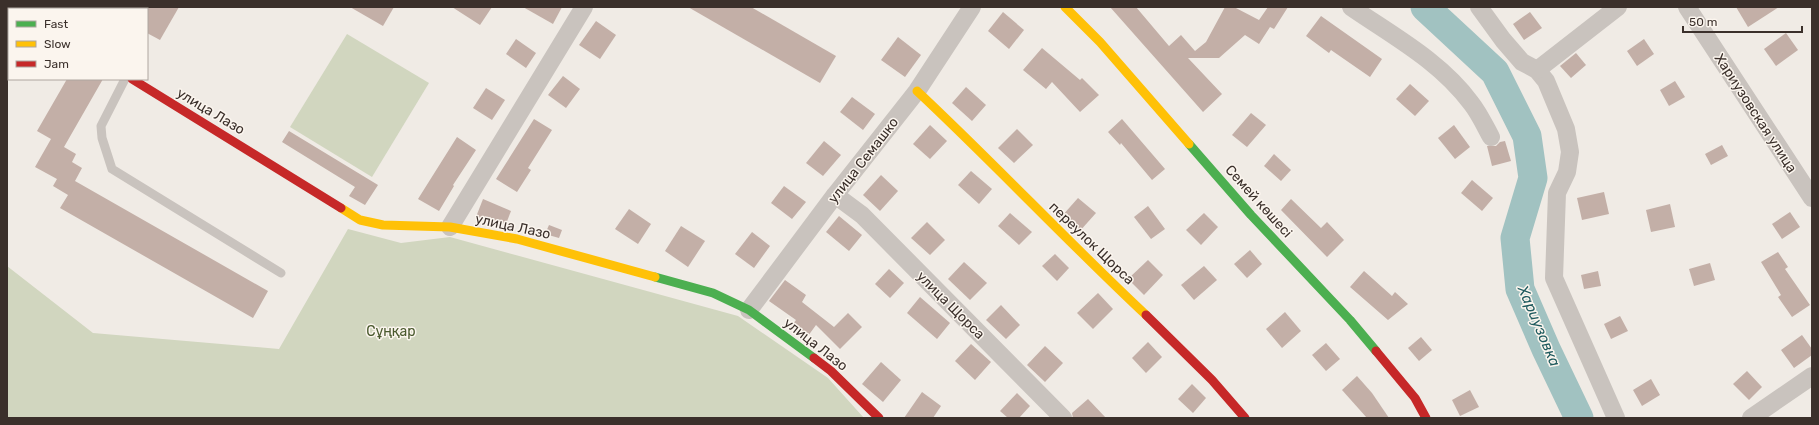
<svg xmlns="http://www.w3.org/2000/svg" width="1819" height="425" viewBox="0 0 1819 425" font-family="Rubik,sans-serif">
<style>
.green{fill:#d1d6bf}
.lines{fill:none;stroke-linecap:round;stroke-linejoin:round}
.river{stroke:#a1c2c1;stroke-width:29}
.building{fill:#c3afa7}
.lane{stroke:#c9c3be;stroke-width:9}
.street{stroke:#c9c3be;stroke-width:18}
.fast{stroke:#4caf50;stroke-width:9}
.slow{stroke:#ffc107;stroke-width:9}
.jam{stroke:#c62828;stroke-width:9}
.labels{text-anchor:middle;stroke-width:3;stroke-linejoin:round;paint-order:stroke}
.street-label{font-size:14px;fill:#3b302b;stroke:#fbf5ee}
.park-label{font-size:14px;fill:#4a5a2e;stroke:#fbf5ee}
.water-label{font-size:15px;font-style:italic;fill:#1f5a5e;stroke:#fbf5ee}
</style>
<rect width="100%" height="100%" fill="#f0ebe5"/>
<!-- green -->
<g class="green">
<polygon points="347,34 429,83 372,177 290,127"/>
<polygon points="348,229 401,243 450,237 738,316 828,378 864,418 7,418 7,266 93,333 279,349"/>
</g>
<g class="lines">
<!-- river -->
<polyline class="river" points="1425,7 1495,72 1527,136 1533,178 1515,238 1520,289 1546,349 1579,418"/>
</g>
<!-- building -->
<g class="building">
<polygon points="147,7 179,7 160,40 147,33"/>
<polygon points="350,7 394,7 383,26"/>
<polygon points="452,7 492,7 480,25"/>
<polygon points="523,7 562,7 553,24"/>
<polygon points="688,7 751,7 836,56 820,83"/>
<polygon points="1110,7 1136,7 1169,46 1181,35 1195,51 1206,42 1225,7 1234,7 1259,20 1268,7 1288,7 1274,29 1270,27 1259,44 1245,35 1219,58 1188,58 1222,94 1203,112"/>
<polygon points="1736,7 1779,7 1748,27"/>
<polygon points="1003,12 1024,30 1009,49 988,31"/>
<polygon points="1530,12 1542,28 1524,40 1513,24"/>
<polygon points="1321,16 1382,59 1370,77 1331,50 1329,53 1306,36"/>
<polygon points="596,21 616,35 600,59 579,45"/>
<polygon points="1786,33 1798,50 1776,66 1764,49"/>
<polygon points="898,37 921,55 905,77 881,60"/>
<polygon points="516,39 536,53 526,68 506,54"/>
<polygon points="1644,39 1654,54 1637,66 1627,51"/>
<polygon points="1042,48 1080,80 1082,78 1099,95 1080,112 1052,82 1046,89 1023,70"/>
<polygon points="1576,53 1586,65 1571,78 1560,66"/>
<polygon points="563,76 580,89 566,108 548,95"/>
<polygon points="67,79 103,79 64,147 76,154 72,162 82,168 75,181 268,291 253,318 60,208 68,195 53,186 57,179 35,167 51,139 37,131"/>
<polygon points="1675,81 1685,97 1669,106 1660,90"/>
<polygon points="1410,84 1429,101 1415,116 1396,99"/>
<polygon points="966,87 986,105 972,121 952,103"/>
<polygon points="486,88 505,100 492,120 473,108"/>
<polygon points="852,97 875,114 863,130 840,112"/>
<polygon points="1251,113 1266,125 1247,147 1232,135"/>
<polygon points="534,119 552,130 528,168 531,170 517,192 496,179"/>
<polygon points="1122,119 1165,169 1152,180 1121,143 1120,145 1108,132"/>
<polygon points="930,125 947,141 930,159 913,144"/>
<polygon points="1454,125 1470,147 1455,159 1438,138"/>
<polygon points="1017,129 1033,145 1014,163 998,148"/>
<polygon points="289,131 378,185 365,205 349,196 355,187 282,142"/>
<polygon points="457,137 476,150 453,185 454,186 439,211 418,199"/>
<polygon points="824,141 841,155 823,176 806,163"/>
<polygon points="1505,141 1511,161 1492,166 1487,146 1496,146 1500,142"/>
<polygon points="1722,145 1728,156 1711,165 1705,154"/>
<polygon points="1274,154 1291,170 1281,181 1264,166"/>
<polygon points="971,171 992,189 979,204 958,185"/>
<polygon points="881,175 898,191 880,211 863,195"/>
<polygon points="1472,180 1493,198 1482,211 1461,193"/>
<polygon points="784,186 806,202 792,219 771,203"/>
<polygon points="1604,192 1609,214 1582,220 1577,198"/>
<polygon points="1078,198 1096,213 1079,232 1062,216"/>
<polygon points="483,199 511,211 506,224 476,217"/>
<polygon points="1291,199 1321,228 1327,222 1344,240 1327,257 1281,210"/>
<polygon points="1670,204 1675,227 1651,232 1646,210"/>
<polygon points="1148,206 1165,229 1151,239 1134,217"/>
<polygon points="629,209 651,224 638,244 615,229"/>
<polygon points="1790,212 1800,227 1782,239 1772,224"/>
<polygon points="1010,213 1032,232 1019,245 998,226"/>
<polygon points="1204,213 1218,227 1201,245 1186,230"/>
<polygon points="839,216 862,235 849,251 826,232"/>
<polygon points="927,222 945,240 930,255 911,238"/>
<polygon points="549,225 562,230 559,238 545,234"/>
<polygon points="681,226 705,241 688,267 665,251"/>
<polygon points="752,232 770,246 754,268 735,254"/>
<polygon points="1250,250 1262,264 1247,278 1234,264"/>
<polygon points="1778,252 1788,267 1785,269 1810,305 1792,317 1778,297 1781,295 1761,262"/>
<polygon points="1055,254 1069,268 1057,281 1042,266"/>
<polygon points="1148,260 1163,275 1144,295 1128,279"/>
<polygon points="964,262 987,283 970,300 948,279"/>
<polygon points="1710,263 1715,280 1694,286 1689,269"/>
<polygon points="1204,266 1217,280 1194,300 1181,285"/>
<polygon points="889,269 904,283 890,298 875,284"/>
<polygon points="1364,271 1392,296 1395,292 1408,304 1388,320 1350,287"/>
<polygon points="1598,271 1601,286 1584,289 1581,275"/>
<polygon points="785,280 806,295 802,302 834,327 848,313 862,327 840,349 816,325 808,336 793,324 796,320 769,301"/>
<polygon points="1098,293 1113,309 1093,329 1077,313"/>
<polygon points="920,297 950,323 937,339 907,313"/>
<polygon points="1001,305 1020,325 1006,339 986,320"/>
<polygon points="1285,312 1301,331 1282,348 1266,329"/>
<polygon points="1620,316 1628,331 1611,339 1604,324"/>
<polygon points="1802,335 1812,349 1812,355 1794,368 1781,350"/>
<polygon points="1421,337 1432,350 1419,361 1408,348"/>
<polygon points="1148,342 1162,357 1146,373 1132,358"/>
<polygon points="1326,343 1340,359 1326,371 1312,355"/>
<polygon points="971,344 991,362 975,380 955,361"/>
<polygon points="1045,346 1063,363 1045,382 1027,365"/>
<polygon points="881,362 901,380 883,402 862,384"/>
<polygon points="1747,371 1762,387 1749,400 1733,384"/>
<polygon points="1357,376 1372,393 1389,418 1367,418 1342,390"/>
<polygon points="1651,379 1660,395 1642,406 1633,390"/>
<polygon points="1192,384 1206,398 1193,413 1178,399"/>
<polygon points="1470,390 1479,407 1460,416 1452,400"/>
<polygon points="922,392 941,406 933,418 904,418"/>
<polygon points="1017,393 1030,406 1019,418 1008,418 1000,411"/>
<polygon points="1088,399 1106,418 1073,418 1072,413"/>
</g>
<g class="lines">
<!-- lane -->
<polyline class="lane" points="125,79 101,126 102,138 112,169 281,273"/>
<!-- street -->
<g class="street">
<path d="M 1351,7 C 1393,36 1440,61 1471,103 C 1479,113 1485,126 1491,137"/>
<polyline points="1479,7 1503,40 1522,62 1537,70 1546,81 1566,129 1570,152 1567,172 1557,193 1554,278 1616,418"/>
<polyline points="1687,7 1812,198"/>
<polyline points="1537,70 1618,7"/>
<polyline points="835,195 862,215 1063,418"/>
<polyline points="450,227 584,7"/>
<polyline points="749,310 835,195 917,91 972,7"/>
<polyline points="1751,418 1812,376"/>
</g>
<!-- fast -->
<g class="fast">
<polyline points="38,9 39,7"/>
<polyline points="1189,144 1251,215 1350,320 1376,351"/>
<polyline points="655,277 713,293 749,310 814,358"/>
</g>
<!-- slow -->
<g class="slow">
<polyline points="1065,7 1100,42 1189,144"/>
<path d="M 917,91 C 995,164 1068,242 1146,315"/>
<polyline points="341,208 360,220 383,225 450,227 517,239 655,277"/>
</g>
<!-- jam -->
<g class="jam">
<polyline points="7,61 9,58"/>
<polyline points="132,79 341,208"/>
<polyline points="1146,315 1212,380 1245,418"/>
<polyline points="1376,351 1415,398 1426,418"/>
<polyline points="814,358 831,371 879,418"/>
</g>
</g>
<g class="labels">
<!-- street labels -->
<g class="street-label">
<text transform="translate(211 111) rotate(31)" y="5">улица Лазо</text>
<text transform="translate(1756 113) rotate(57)" y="5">Хариузовская улица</text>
<text transform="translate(863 160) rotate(-52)" y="5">улица Семашко</text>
<text transform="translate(1259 201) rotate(48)" y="5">Семей көшесі</text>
<text transform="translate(513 226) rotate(12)" y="5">улица Лазо</text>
<text transform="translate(1092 243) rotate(44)" y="5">переулок Щорса</text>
<text transform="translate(951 305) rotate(45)" y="5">улица Щорса</text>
<text transform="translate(816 344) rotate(38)" y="5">улица Лазо</text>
</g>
<!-- park labels -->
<g class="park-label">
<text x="391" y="336">Сұңқар</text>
</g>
<!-- water labels -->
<g class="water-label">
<text transform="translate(1539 326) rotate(67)" y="5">Хариузовка</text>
</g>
</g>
<!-- border -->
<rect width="1819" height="425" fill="none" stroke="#3b302b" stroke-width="16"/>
<!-- legend -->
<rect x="8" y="8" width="140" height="72" fill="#fbf5ee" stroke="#aea6a0"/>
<rect x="16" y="21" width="20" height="6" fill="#4caf50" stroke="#aea6a0"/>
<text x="44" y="28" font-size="12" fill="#3b302b">Fast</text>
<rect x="16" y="41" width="20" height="6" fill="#ffc107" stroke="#aea6a0"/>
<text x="44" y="48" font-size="12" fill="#3b302b">Slow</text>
<rect x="16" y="61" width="20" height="6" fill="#c62828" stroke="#aea6a0"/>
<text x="44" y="68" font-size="12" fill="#3b302b">Jam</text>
<!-- scale -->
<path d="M1683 26v6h119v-6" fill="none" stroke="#3b302b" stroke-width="2"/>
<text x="1689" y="26" font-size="12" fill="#3b302b" stroke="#fbf5ee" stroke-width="3" paint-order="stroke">50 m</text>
</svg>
